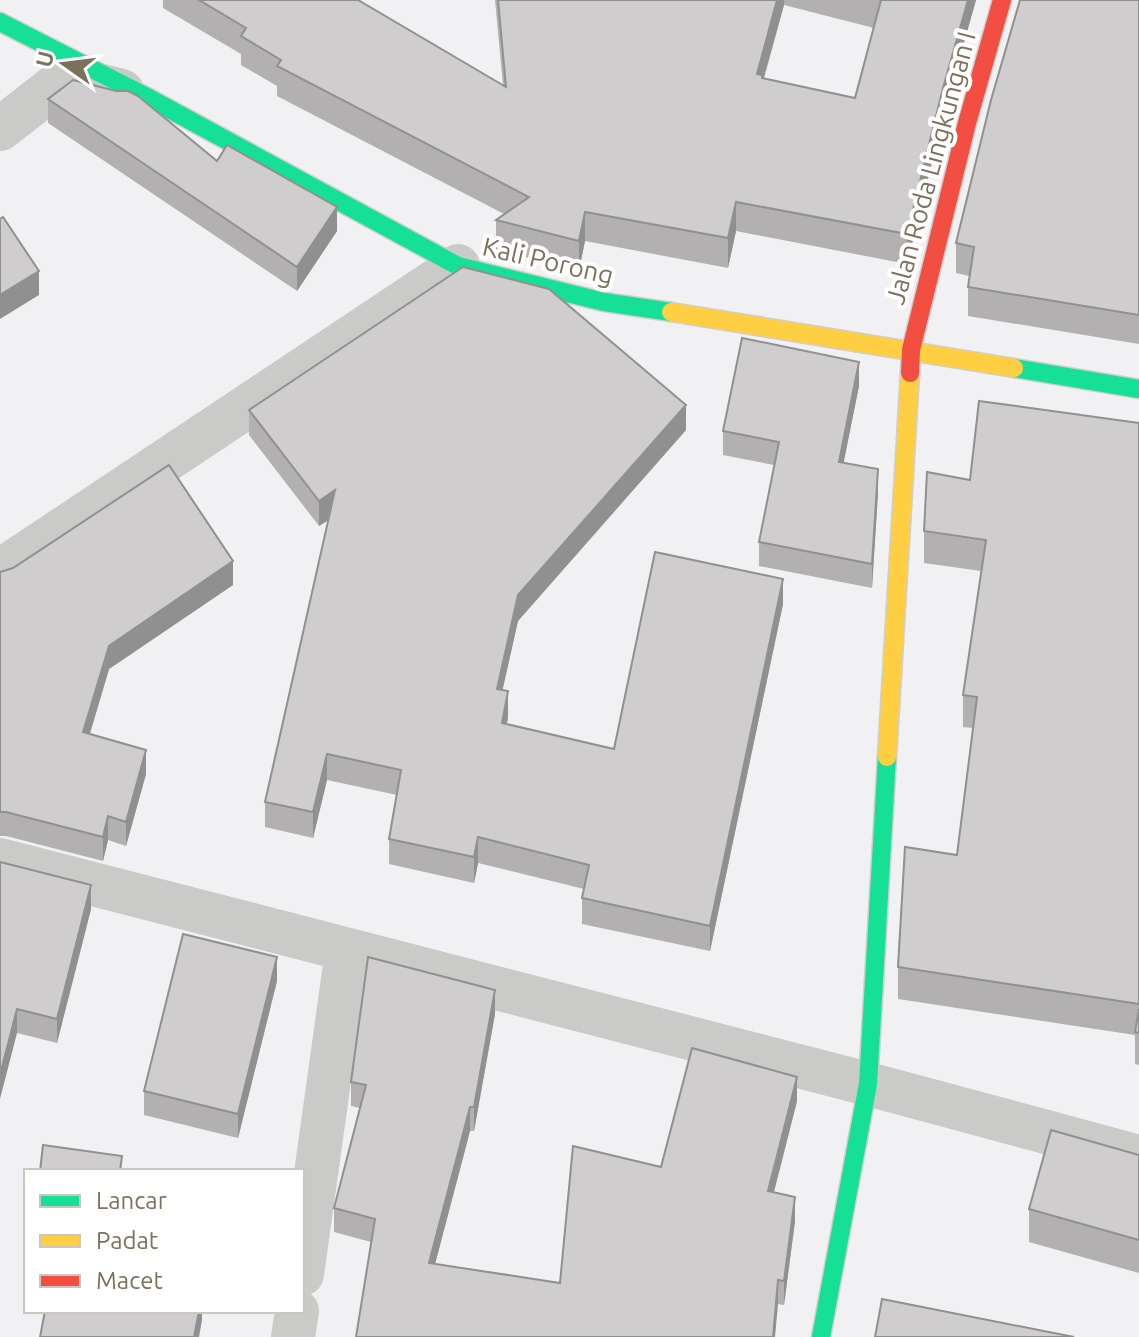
<svg xmlns="http://www.w3.org/2000/svg" width="1139" height="1337" viewBox="0 0 1139 1337" font-family="Ubuntu,sans-serif">
<style>
.lines{fill:none;stroke-linecap:round;stroke-linejoin:round}
.fast-casing{stroke:#d0cece;stroke-width:21}
.slow-casing{stroke:#d0cece;stroke-width:21}
.jam-casing{stroke:#d0cece;stroke-width:21}
.street{stroke:#cacac8;stroke-width:44}
.fast{stroke:#16e098;stroke-width:18}
.slow{stroke:#ffcf43;stroke-width:18}
.jam{stroke:#f24e42;stroke-width:18}
.wall{fill:#b2b0b0;fill-rule:evenodd}
.shaded-wall{fill:#919090}
.building{fill:#cfcdcd;stroke:#919090;stroke-width:2}
.labels{text-anchor:middle;stroke-width:8;stroke-linejoin:round;paint-order:stroke}
.street-label{font-size:26px;fill:#7c715d;stroke:#fff}
</style>
<rect width="100%" height="100%" fill="#f1f0f3"/>
<g class="lines">
<!-- fast casing -->
<g class="fast-casing">
<g id="fast">
<polyline points="0,22 147,97 458,266 604,302 671,312"/>
<polyline points="1014,368 1139,389"/>
<polyline points="821,1337 868,1084 887,757"/>
</g>
</g>
<!-- slow casing -->
<g class="slow-casing">
<g id="slow">
<polyline points="671,312 1014,368"/>
<polyline points="887,757 910,373"/>
</g>
</g>
<!-- jam casing -->
<g class="jam-casing">
<polyline id="jam" points="910,373 911,350 967,123 1002,0"/>
</g>
<!-- street -->
<g class="street">
<polyline points="0,129 67,77 122,91"/>
<polyline points="0,571 458,266"/>
<polyline points="0,860 868,1084 1139,1157"/>
<polyline points="302,1274 347,951"/>
<polyline points="293,1337 297,1311"/>
</g>
<!-- fast -->
<use href="#fast" class="fast"/>
<!-- slow -->
<use href="#slow" class="slow"/>
<!-- jam -->
<use href="#jam" class="jam"/>
</g>
<!-- wall -->
<g class="wall">
<path d="M 163,0 L 358,0 L 503,85 L 495,0 L 976,0 L 943,117 L 907,264 L 736,231 L 728,268 L 585,241 L 579,270 L 496,250 L 496,220 L 504,214 L 277,96 L 277,86 L 241,65 L 241,54 L 163,8 ZM 784,5 L 874,28 L 855,98 L 764,79 Z"/>
<polygon points="1139,0 1139,344 968,316 968,287 969,276 956,273 956,243"/>
<polygon points="48,99 217,161 337,231 297,291 48,123"/>
<polygon points="859,386 843,463 878,493 872,588 759,566 759,542 774,465 723,455 723,431"/>
<polygon points="249,410 686,430 518,621 502,690 508,717 507,724 614,749 783,604 710,951 582,924 582,898 584,889 478,863 474,883 389,864 389,839 397,795 327,780 313,838 265,827 265,802 328,520 319,526 249,435"/>
<polygon points="1139,423 1139,1065 1135,1064 1135,1035 898,999 898,967 957,855 973,728 963,727 963,695 981,571 924,563 924,531 970,480"/>
<polygon points="0,572 233,585 109,669 90,734 146,774 126,846 108,840 103,861 6,836 0,836"/>
<polygon points="0,862 91,909 57,1043 17,1033"/>
<polygon points="277,981 238,1138 144,1115 144,1091"/>
<polygon points="495,1014 474,1131 470,1131 435,1264 560,1283 661,1167 797,1101 774,1192 795,1221 784,1305 778,1304 356,1337 371,1242 334,1232 334,1208 360,1108 351,1106 351,1082"/>
<polygon points="1139,1155 1139,1273 1029,1242 1029,1209"/>
</g>
<!-- shaded-wall -->
<g class="shaded-wall">
<polygon points="777,0 784,0 784,5 762,83 757,74"/>
<polygon points="968,0 976,0 943,117 907,264 907,234 943,88"/>
<polygon points="736,202 736,231 728,268 728,238"/>
<polygon points="337,207 337,231 297,291 297,267"/>
<polygon points="585,212 585,241 579,270 579,241"/>
<polygon points="39,271 39,295 0,319 0,295"/>
<polygon points="859,362 859,386 839,486 839,462"/>
<polygon points="686,405 686,430 518,621 497,715 497,689 518,595"/>
<polygon points="878,469 878,493 872,588 872,564"/>
<polygon points="335,490 335,516 319,526 319,501"/>
<polygon points="233,561 233,585 109,669 83,756 83,732 109,646"/>
<polygon points="783,579 783,604 710,951 710,926"/>
<polygon points="508,691 508,717 502,749 502,723"/>
<polygon points="146,750 146,774 126,846 126,822"/>
<polygon points="327,754 327,780 313,838 313,812"/>
<polygon points="108,816 108,840 103,861 103,837"/>
<polygon points="478,837 478,863 474,883 474,857"/>
<polygon points="91,885 91,909 57,1043 57,1019"/>
<polygon points="277,957 277,981 238,1138 238,1114"/>
<polygon points="495,990 495,1014 474,1131 474,1107"/>
<polygon points="17,1009 17,1033 0,1099 0,1075"/>
<polygon points="797,1077 797,1101 768,1215 768,1191"/>
<polygon points="470,1107 470,1131 429,1287 429,1263"/>
<polygon points="795,1197 795,1221 784,1305 784,1281"/>
<polygon points="778,1280 778,1304 775,1337 773,1337"/>
<polygon points="199,1311 202,1311 202,1320 199,1337 194,1337"/>
</g>
<!-- building -->
<g class="building">
<polygon points="199,0 358,0 506,87 498,0 777,0 757,74 762,75 762,78 855,98 881,0 968,0 943,88 907,234 736,202 728,238 585,212 579,241 496,220 529,197 277,66 281,60 241,36 246,28"/>
<polygon points="1020,0 1139,0 1139,315 968,287 974,247 956,243 991,100"/>
<polygon points="73,80 116,91 128,91 138,96 217,161 227,145 337,207 297,267 48,99"/>
<polygon points="3,217 39,271 0,295 0,219"/>
<polygon points="463,267 549,289 686,405 518,595 497,689 508,691 502,723 614,749 655,552 783,579 710,926 582,898 589,865 478,837 474,857 389,839 401,770 327,754 313,812 265,802 335,490 319,501 249,410"/>
<polygon points="742,338 859,362 839,462 878,469 872,564 759,542 779,442 723,431"/>
<polygon points="979,401 1139,423 1139,1004 898,967 905,847 957,855 977,697 963,695 986,540 924,531 927,472 970,480"/>
<polygon points="169,465 233,561 109,646 83,732 146,750 126,822 108,816 103,837 6,812 0,812 0,572 13,568"/>
<polygon points="0,862 91,885 57,1019 17,1009 0,1075"/>
<polygon points="183,934 277,957 238,1114 144,1091"/>
<polygon points="368,957 495,990 474,1107 470,1107 429,1263 560,1283 573,1146 661,1167 692,1048 797,1077 768,1191 795,1197 784,1281 778,1280 773,1337 356,1337 375,1219 334,1208 366,1085 351,1082"/>
<polygon points="1139,1009 1139,1033 1135,1032"/>
<polygon points="1051,1130 1139,1155 1139,1240 1029,1209"/>
<polygon points="43,1145 122,1156 120,1171 40,1171"/>
<polygon points="882,1299 1074,1337 875,1337"/>
<polygon points="45,1311 199,1311 194,1337 40,1337"/>
</g>
<g class="labels">
<!-- street labels -->
<g class="street-label">
<text transform="translate(931 168) rotate(-75)" y="9">Jalan Roda Lingkungan I</text>
<text transform="translate(548 261) rotate(13)" y="9">Kali Porong</text>
</g>
</g>
<!-- legend -->
<rect x="24" y="1169" width="280" height="144" fill="#ffffff" stroke="#cbc6be" stroke-width="2"/>
<rect x="40" y="1195" width="40" height="12" fill="#16e098" stroke="#cbc6be" stroke-width="2"/>
<text x="96" y="1209" font-size="24" fill="#7c715d">Lancar</text>
<rect x="40" y="1235" width="40" height="12" fill="#ffcf43" stroke="#cbc6be" stroke-width="2"/>
<text x="96" y="1249" font-size="24" fill="#7c715d">Padat</text>
<rect x="40" y="1275" width="40" height="12" fill="#f24e42" stroke="#cbc6be" stroke-width="2"/>
<text x="96" y="1289" font-size="24" fill="#7c715d">Macet</text>
<!-- north arrow -->
<g transform="translate(64 64) rotate(284)" stroke="#ffffff" stroke-width="6" paint-order="stroke">
<path d="M0-6L14 30L0 20L-14 30Z" fill="#7c715d"/>
<text y="-12" font-size="22" font-weight="bold" text-anchor="middle" fill="#7c715d">U</text>
</g>
</svg>
